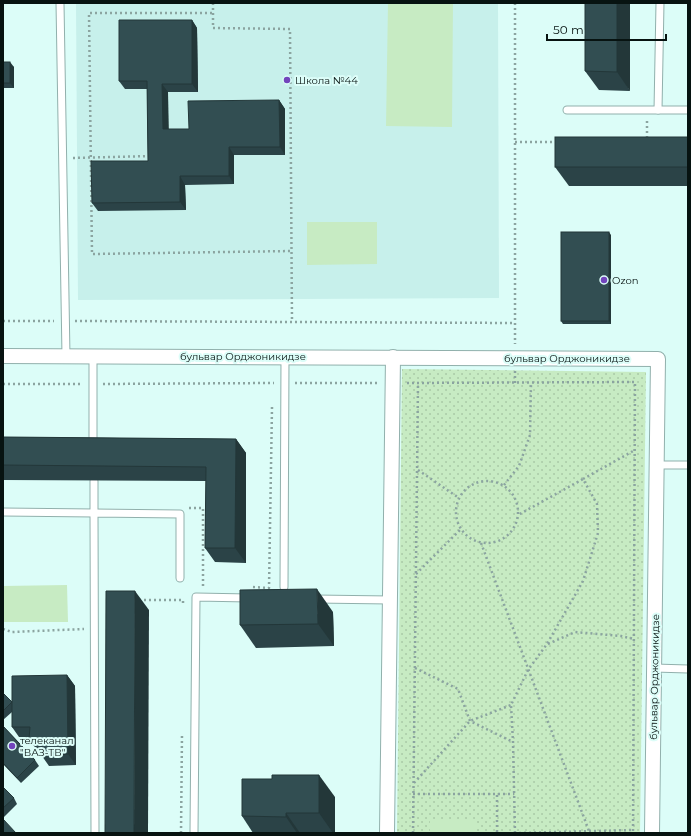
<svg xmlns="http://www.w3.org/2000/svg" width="691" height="836" viewBox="0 0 691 836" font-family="Montserrat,sans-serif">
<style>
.built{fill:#c7f0eb}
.park{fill:url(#park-dots)}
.pitch{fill:#c7ebc3}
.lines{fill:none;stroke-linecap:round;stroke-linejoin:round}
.service-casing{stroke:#91b0ac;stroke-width:9}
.minor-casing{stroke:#91b0ac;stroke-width:16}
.path{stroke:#8ba4a0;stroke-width:2.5;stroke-dasharray:2 3;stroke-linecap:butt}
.service{stroke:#fff;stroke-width:7}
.minor{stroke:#fff;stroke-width:14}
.wall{fill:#2b4347}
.shaded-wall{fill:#233739}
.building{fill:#324e52;stroke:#233739}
.poi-dot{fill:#7244bc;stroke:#dcfdf8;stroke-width:1.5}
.labels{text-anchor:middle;stroke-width:4;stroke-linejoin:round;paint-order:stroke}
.poi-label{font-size:10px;fill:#071311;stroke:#dcfdf8;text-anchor:start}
.street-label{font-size:10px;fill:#071311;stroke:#dcfdf8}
</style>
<defs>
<pattern id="park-dots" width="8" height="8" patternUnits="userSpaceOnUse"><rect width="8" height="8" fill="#c7ebc3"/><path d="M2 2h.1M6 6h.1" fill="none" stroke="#a9c9a6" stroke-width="1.8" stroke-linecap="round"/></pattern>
</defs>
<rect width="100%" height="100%" fill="#dcfdf8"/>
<!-- built -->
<polygon class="built" points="76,3 498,3 499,298 78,300"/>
<!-- park -->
<polygon class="park" points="402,369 646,372 640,833 397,833"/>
<!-- pitch -->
<g class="pitch">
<polygon points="388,3 453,3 452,127 386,126"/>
<polygon points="307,222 377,222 377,264 307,265"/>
<polygon points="67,585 68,622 3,622 3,586"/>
<rect x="430" y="821" width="47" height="12"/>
</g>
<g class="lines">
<!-- service casing -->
<g class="service-casing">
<g id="service">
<polyline points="60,3 66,356"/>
<polyline points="567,110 688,110"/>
<polyline points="658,110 660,3"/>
<polyline points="93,355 93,446"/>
<polyline points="657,465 688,465"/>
<polyline points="3,512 94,513 94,481"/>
<polyline points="284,587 285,357"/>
<polyline points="315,599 390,600"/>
<polyline points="654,668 688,669"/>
<polyline points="95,833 94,513 180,514 180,578"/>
<polyline points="194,833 196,597 249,598"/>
</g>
</g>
<!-- minor casing -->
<g class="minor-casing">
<g id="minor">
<polyline points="3,356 658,359 652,833"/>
<polyline points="387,833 393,357"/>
</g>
</g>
<!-- path -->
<g class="path">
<polyline points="213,3 213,28 290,29 292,322"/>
<polyline points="515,3 515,344"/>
<polyline points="212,13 89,13 92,254 292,251"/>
<polyline points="647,138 647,121"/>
<polyline points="515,142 558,142"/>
<polyline points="73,158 150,156"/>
<polyline points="3,321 54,321"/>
<polyline points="75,321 515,323"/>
<polyline points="515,371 515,383"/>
<polyline points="295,383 378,383"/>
<polyline points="407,383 635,382 633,833"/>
<polyline points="3,384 82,384"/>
<polyline points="103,384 274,383"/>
<polyline points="418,470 459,498"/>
<polyline points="583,479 635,450"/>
<circle cx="487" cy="512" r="31"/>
<polyline points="504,485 519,466 530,435 531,383"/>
<polyline points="189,508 203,508 203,586"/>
<polyline points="481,543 589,831"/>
<polyline points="416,574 461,529"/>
<polyline points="253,587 269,588 272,407"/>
<polyline points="139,600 183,600 183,603"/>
<polyline points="3,629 12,632 84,629"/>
<polyline points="548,644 575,632 621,636 634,639"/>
<polyline points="415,668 458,689 470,721 513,742"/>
<polyline points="414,783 470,721 511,705"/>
<polyline points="413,794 514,794"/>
<polyline points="497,795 497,833"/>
<polyline points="181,833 182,734"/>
<polyline points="413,833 418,383"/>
<polyline points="515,833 513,742 511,705 528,670 547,644 583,581 598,533 597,504 583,479 518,515"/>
<polyline points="519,833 633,830"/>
</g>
<!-- service -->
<use href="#service" class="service"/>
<!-- minor -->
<use href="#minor" class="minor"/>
</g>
<!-- wall -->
<g class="wall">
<polygon points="585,3 630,91 599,90 585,71"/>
<polygon points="192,20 197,28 198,92 168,92 168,129 189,129 279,100 285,109 285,155 234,155 234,184 185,185 186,210 98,211 92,203 148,161 147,89 125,89 119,81"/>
<polygon points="3,62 14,67 14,88 3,88"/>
<polygon points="688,137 688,186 569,186 555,167"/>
<polygon points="611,235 611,324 563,324 561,321"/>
<polygon points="3,437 236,439 246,453 246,563 215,562 205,548 206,481 3,480"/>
<polygon points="333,612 334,646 256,648 240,625"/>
<polygon points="67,675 75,686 76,765 49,766 42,756 42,750 37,750 29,739 29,738 19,737 12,727 12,712 3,720 3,693 12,702"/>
<polygon points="3,726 35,760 39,766 21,783 3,764"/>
<polygon points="3,787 14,798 17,804 3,818"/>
<polygon points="335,797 335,833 253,833 242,816"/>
</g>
<!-- shaded-wall -->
<g class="shaded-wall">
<polygon points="617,3 630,3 630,91 617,72"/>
<polygon points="192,20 197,28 198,92 192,84"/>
<polygon points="10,62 14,67 14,88 10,83"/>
<polygon points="162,84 168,92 169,137 163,129"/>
<polygon points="279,100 285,109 285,155 280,147"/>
<polygon points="229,147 234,155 234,184 229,176"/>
<polygon points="180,176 185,185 186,210 180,202"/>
<polygon points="609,232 611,235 611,324 609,321"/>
<polygon points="236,439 246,453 246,563 235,548"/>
<polygon points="317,589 333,612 334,646 318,624"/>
<polygon points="135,591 149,610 148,833 134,833"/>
<polygon points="67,675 75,686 76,765 68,754"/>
<polygon points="319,775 335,797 335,833 333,833 319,813"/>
<polygon points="286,813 300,833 297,833 286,817"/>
</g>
<!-- building -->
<g class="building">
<polygon points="585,3 617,3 617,72 585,71"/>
<polygon points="119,20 192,20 192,84 162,84 163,129 189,129 188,101 279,100 280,147 229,147 229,176 180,176 180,202 92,203 91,161 148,161 147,81 119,81"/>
<rect x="3" y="62" width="7" height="21"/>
<rect x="555" y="137" width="133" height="30"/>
<rect x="561" y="232" width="48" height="89"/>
<polygon points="3,437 236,439 235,548 205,548 206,467 3,465"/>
<polygon points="317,589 318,624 240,625 240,590"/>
<polygon points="106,591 135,591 134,833 105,833"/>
<polygon points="67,675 68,754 42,756 42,740 29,739 30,727 12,727 12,676"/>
<polygon points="3,693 12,702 3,711"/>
<polygon points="3,726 35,760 17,778 3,763"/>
<polygon points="272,775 319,775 319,813 286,813 286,817 242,816 242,779 272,779"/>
<polygon points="3,787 14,798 3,808"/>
<polygon points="3,819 16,833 3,833"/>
</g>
<!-- markers -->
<g class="poi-dot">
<circle cx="287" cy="80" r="4"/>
<circle cx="604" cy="280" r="4"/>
<circle cx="12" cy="746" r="4"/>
</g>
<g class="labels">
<!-- poi labels -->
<g class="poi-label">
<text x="295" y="84">Школа №44</text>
<text x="612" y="284">Ozon</text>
<text x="20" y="744">телеканал<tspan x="20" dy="12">"ВАЗ-ТВ"</tspan></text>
</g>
<!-- street labels -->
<g class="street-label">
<text x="243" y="360">бульвар Орджоникидзе</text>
<text x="567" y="362">бульвар Орджоникидзе</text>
<text transform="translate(654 677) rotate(-89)" y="4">бульвар Орджоникидзе</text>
</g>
</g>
<!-- border -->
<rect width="691" height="836" fill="none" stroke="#071311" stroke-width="8"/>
<!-- scale -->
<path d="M547 34v6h119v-6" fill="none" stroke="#071311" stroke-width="2"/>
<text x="553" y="34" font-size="12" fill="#071311" stroke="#dcfdf8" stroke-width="3" paint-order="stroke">50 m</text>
</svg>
